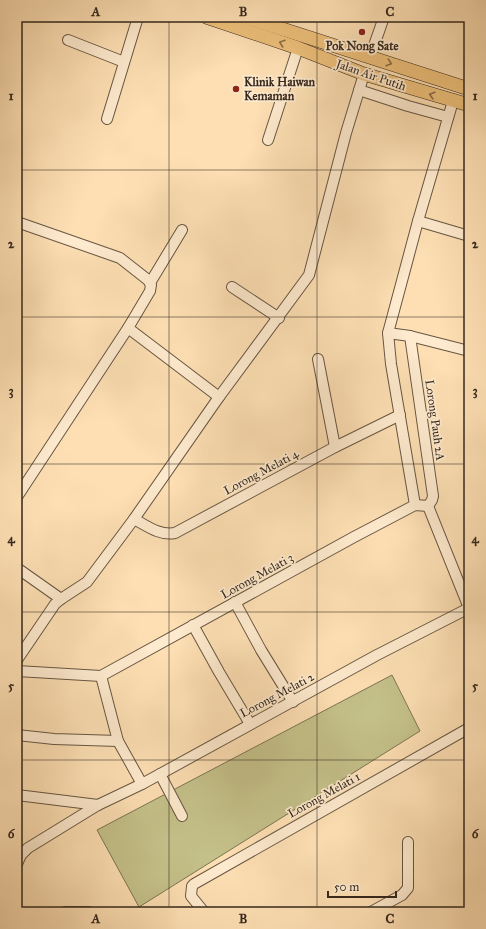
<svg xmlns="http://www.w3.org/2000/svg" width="486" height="929" viewBox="0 0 486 929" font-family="'IM FELL Great Primer',serif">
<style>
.green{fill:#c4c089;stroke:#7c7453}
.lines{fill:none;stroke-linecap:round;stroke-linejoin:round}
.minor-casing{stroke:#675642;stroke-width:12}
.major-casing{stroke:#35281d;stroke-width:14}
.minor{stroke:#feeace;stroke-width:10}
.major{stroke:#eec07a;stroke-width:13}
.oneway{stroke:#886c47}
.grid{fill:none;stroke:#35281d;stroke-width:1;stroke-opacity:0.55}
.poi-dot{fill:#8f2418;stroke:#feeace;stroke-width:1.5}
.labels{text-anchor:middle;stroke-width:3.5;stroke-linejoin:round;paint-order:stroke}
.poi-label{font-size:12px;font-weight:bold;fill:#35281d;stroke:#feeace}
.street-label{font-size:12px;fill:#35281d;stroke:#feeace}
.neatline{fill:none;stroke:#35281d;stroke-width:1.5}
.grid-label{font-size:13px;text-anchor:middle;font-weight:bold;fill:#35281d}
</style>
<rect width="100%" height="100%" fill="#fddfb3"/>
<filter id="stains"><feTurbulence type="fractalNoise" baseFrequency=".005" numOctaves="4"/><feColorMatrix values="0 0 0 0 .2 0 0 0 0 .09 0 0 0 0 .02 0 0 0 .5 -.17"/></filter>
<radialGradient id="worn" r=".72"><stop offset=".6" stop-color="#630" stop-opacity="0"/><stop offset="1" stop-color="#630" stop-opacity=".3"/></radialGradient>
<!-- green -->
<polygon class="green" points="392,675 420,731 139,907 97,830"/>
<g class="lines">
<!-- minor casing -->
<g class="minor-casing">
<g id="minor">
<polyline points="68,40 124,62"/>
<polyline points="370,57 384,17"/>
<polyline points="359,90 408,106 448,117"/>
<polyline points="107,119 138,17"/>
<polyline points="268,140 298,48"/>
<polyline points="418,221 469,236"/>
<polyline points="17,222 120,258 148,280 151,285 150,291 128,328 17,497"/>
<polyline points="150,283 182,230"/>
<polyline points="232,287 279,318"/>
<polyline points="128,328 219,397"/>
<polyline points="388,333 410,336 469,351"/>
<polyline points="410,336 433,496 432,500 428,506"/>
<polyline points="318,359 335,447"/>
<polyline points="415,505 391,364 388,333 418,221 453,101"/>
<polyline points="428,506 469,608"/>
<path d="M 134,519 C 147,526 160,536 175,533 L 335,447 L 400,415"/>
<polyline points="17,568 61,599"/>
<polyline points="235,602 261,650 293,702"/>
<polyline points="193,625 219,672 250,724"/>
<polyline points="17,660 55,604 61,599 87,582 134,519 219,397 309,275 346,133 364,74"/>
<polyline points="17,671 101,676"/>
<polyline points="101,676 354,537 415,505 428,506"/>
<polyline points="101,676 118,741 142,784"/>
<polyline points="17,735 54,739 118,741"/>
<polyline points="160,774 182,816"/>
<polyline points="17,795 98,805"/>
<polyline points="17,864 21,855 28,848 98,805 142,784 377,655 469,608"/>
<polyline points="65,912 89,912"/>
<polyline points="204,912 191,896 192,886 194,884 469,728"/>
<polyline points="371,912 402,895 408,888 408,842"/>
</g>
</g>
<!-- major casing -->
<g class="major-casing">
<g id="major">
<polyline points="206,17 298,48 364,74 469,105"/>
<polyline points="245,17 469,89"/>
</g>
</g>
<!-- minor -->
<use href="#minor" class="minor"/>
<!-- major -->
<use href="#major" class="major"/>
</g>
<!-- one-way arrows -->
<defs><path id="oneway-chevron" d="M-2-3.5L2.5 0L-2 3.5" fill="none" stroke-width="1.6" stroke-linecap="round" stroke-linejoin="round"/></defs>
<g class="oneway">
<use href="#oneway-chevron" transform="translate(282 43) rotate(-161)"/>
<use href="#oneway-chevron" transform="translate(389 63) rotate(18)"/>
<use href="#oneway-chevron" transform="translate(432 95) rotate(-163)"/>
</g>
<!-- grid -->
<path class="grid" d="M 169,17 L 169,912M 317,17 L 317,912M 17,170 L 469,170M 17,317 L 469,317M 17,464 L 469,464M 17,612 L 469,612M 17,760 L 469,760"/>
<!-- markers -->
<g class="poi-dot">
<circle cx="362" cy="32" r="4"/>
<circle cx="236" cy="89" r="4"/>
</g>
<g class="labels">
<!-- poi labels -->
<g class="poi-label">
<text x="362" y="50">Pok Nong Sate</text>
<text x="244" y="86" text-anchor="start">Klinik Haiwan<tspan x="244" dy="14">Kemaman</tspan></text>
</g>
<!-- street labels -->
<g class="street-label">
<text transform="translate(371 75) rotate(19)" y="4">Jalan Air Putih</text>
<text transform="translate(435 420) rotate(82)" y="4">Lorong Pauh 2A</text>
<text transform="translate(261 472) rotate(-28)" y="4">Lorong Melati 4</text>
<text transform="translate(257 576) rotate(-29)" y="4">Lorong Melati 3</text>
<text transform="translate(277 695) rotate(-28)" y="4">Lorong Melati 2</text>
<text transform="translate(324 795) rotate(-29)" y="4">Lorong Melati 1</text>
</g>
</g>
<!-- margin -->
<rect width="486" height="929" fill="none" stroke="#fddfb3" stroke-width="44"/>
<!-- scale -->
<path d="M328 891v6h68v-6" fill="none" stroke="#35281d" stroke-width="2"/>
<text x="334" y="891" font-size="12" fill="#35281d" stroke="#feeace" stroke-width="3" paint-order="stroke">50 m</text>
<rect x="22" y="22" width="442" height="885" class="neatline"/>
<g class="grid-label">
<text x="96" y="16">A</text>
<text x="243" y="16">B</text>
<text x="390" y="16">C</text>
<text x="11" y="100">1</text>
<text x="475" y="100">1</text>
<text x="11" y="248">2</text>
<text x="475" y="248">2</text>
<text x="11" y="395">3</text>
<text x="475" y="395">3</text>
<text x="11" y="543">4</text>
<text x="475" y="543">4</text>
<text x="11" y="690">5</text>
<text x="475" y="690">5</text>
<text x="11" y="838">6</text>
<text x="475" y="838">6</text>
<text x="96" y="923">A</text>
<text x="243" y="923">B</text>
<text x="390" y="923">C</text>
</g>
<rect width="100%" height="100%" filter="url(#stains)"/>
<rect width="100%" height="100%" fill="url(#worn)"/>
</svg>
